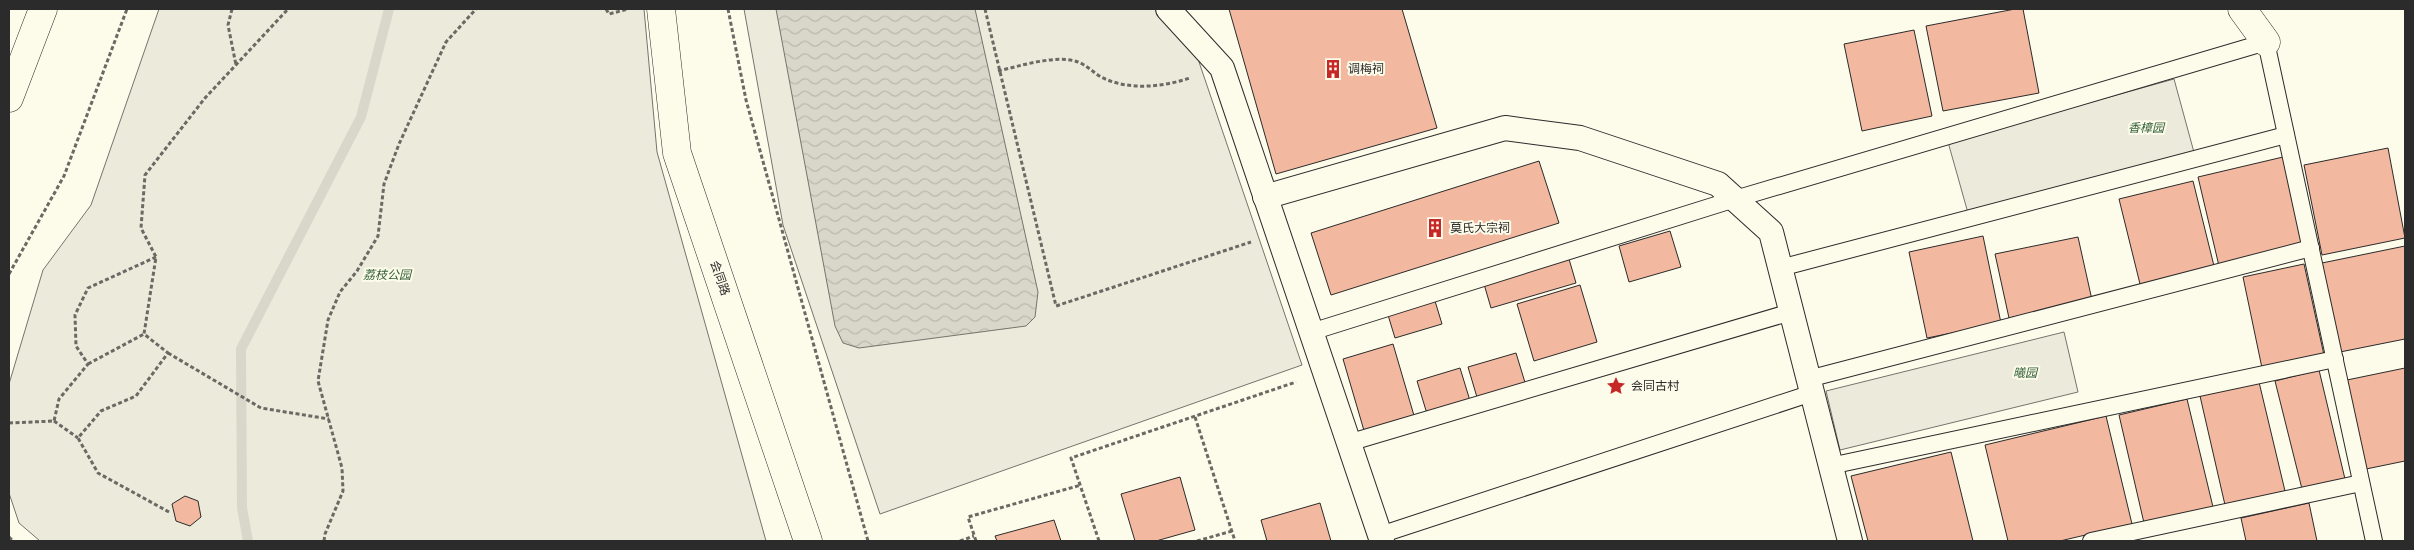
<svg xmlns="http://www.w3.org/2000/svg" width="2414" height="550" viewBox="0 0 2414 550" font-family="Lora,'Noto Sans SC',serif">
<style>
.green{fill:#ecebdb;stroke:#74746e}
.water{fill:url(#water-waves);stroke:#74746e}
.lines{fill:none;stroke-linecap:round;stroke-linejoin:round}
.stream{stroke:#d8d7c9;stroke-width:10}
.building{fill:#f2b8a0;stroke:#2b2b2b}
.service-casing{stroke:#2b2b2b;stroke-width:18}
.pedestrian-casing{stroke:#2b2b2b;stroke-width:26}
.minor-casing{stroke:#2b2b2b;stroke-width:29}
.tertiary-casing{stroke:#2b2b2b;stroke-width:29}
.path{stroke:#6a6964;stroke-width:3;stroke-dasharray:4 2.5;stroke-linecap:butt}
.service{stroke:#fdfbea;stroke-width:16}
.pedestrian{stroke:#fdfbea;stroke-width:24}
.minor{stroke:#fdfbea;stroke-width:28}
.tertiary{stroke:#fdfbea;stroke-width:28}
.labels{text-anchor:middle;stroke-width:4;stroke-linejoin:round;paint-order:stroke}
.poi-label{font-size:12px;fill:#2b2b2b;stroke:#fdfbea;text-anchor:start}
.park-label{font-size:12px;font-style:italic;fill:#34623c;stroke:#fdfbea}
.street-label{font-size:12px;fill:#2b2b2b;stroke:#fdfbea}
</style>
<defs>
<pattern id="water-waves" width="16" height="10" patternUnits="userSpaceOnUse" patternTransform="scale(1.25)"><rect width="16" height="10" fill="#d8d7c9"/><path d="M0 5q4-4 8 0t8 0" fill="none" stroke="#bab9ad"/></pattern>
</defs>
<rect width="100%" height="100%" fill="#fdfbea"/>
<!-- green -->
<g class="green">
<polygon points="159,9 644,9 657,152 766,541 40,541 19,523 9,493 9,384 43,270 91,205"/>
<polygon points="744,9 1181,9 1302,365 880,514 783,225"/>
<polygon points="2174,79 2195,156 1968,213 1948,142"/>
<polygon points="2064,332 2078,392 1840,450 1826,391"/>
</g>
<!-- water -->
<polygon class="water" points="776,9 975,9 1038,292 1035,317 1026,326 859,348 843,343 835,326"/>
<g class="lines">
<!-- stream -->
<polyline class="stream" points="248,541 242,508 241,349 361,117 389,9"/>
</g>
<!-- building -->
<g class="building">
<polygon points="1229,9 1402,9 1437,128 1276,174"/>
<polygon points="2015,9 2023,9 2039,93 1943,111 1926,26"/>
<polygon points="1914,30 1932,116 1862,131 1844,44"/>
<polygon points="2388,148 2405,238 2322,255 2304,165"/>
<polygon points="2283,157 2303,247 2219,266 2198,177"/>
<polygon points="1539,161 1559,223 1331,295 1311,233"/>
<polygon points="2193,181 2215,270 2141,288 2119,199"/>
<polygon points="1670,231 1681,267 1629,282 1619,246"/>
<polygon points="1983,236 2001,323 1927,338 1909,252"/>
<polygon points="2078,237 2092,300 2009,318 1995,254"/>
<polygon points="2405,246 2405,339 2340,352 2322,263"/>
<polygon points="1569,259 1576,283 1491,308 1484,284"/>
<polygon points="2304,264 2324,355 2262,368 2243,277"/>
<polygon points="1580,285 1597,342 1534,361 1517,304"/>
<polygon points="1435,301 1442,324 1395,338 1388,315"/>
<polygon points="1393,344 1415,419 1365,434 1343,359"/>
<polygon points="1516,353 1527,389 1479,404 1468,367"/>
<polygon points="1460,368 1471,404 1428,417 1417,381"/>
<polygon points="2405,368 2405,461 2366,469 2347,380"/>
<polygon points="2319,370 2345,479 2302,489 2275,381"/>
<polygon points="2259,382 2285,491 2225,505 2200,396"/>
<polygon points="2187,399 2213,507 2144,523 2119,415"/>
<polygon points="2106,416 2132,524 2060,541 2008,541 1985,445"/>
<polygon points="1951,452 1973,541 1868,541 1851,476"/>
<polygon points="1180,477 1195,530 1156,541 1135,541 1121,494"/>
<polygon points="185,496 198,501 201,517 190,526 176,521 172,504"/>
<polygon points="1320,503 1331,541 1267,541 1261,520"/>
<polygon points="2309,503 2317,541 2246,541 2241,518"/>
<polygon points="1054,520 1061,541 997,541 995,536"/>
</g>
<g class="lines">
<!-- service casing -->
<g class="service-casing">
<g id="service">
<polyline points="1780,268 2286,135"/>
<polyline points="1311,332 1735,199 2266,42 2374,541"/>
<polyline points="1808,379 2311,248"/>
<polyline points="1348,443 1791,312"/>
<polyline points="1830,466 2335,359"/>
<polyline points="1380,535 1812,393"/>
<polyline points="2091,541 2361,483"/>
</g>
</g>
<!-- pedestrian casing -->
<g class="pedestrian-casing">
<g id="pedestrian">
<polyline points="1168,9 1222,68 1382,541"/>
<polyline points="1265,197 1505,128 1580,138 1718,184 1771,232 1850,541"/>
</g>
</g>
<!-- minor casing -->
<g class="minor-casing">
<g id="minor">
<polyline points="661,9 677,153 808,541"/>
<polyline points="2242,9 2266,42"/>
</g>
</g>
<!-- tertiary casing -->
<g class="tertiary-casing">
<polyline id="tertiary" points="9,98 43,9"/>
</g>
<!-- path -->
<g class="path">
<polyline points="232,9 228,25 236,65"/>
<polyline points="606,9 609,14 628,9"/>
<polyline points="728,9 746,100 868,541"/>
<polyline points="985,9 1056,306 1251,242"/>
<path d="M 998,71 C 1020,66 1057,54 1078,62 C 1086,65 1093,72 1101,77 C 1129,91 1162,87 1190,78"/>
<polyline points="9,274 64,176 127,9"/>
<polyline points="168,353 261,408 329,419"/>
<polyline points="88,364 144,334"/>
<polyline points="1195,417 1235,541"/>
<polyline points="54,421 78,438"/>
<polyline points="9,423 54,421 59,399 88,364 76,346 75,315 88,288 156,257"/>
<polyline points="169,512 98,473 78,438 101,411 136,396 168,353 144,334 156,257 141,228 145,175 205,98 288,9"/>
<polyline points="9,537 13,541"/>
<polyline points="324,541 325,534 343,491 342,468 318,381 328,320 340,292 357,271 378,236 384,184 399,144 446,42 476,9"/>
<polyline points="960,541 974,536"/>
<polyline points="976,541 968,517 1081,485"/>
<polyline points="1099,541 1071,458 1296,382"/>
<polyline points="1197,541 1232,531"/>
</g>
<!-- service -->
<use href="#service" class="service"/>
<!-- pedestrian -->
<use href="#pedestrian" class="pedestrian"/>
<!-- minor -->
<use href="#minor" class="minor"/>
<!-- tertiary -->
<use href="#tertiary" class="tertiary"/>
</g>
<!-- icons -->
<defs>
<g id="building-bare" transform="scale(1.5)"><path d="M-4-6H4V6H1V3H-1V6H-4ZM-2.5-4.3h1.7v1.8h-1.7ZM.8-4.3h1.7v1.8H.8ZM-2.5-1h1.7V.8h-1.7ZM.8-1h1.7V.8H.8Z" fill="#c62828" stroke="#fdfbea" stroke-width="2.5" paint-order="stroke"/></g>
<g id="sight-bare" transform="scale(1.5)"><path d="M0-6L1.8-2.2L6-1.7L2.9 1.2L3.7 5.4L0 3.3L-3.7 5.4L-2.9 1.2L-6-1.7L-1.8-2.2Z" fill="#c62828" stroke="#fdfbea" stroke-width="2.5" paint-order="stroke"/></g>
</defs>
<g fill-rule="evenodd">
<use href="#building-bare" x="1333" y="69"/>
<use href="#building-bare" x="1435" y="228"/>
<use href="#sight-bare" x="1616" y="386"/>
</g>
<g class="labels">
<!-- poi labels -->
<g class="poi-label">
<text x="1348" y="73">调梅祠</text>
<text x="1450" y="232">莫氏大宗祠</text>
<text x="1631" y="390">会同古村</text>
</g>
<!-- park labels -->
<g class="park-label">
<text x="2146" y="132">香樟园</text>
<text x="387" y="279">荔枝公园</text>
<text x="2025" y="377">曦园</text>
</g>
<!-- street labels -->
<g class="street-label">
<text transform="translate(720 278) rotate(71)" y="4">会同路</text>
</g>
</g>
<!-- border -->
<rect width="2414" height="550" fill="none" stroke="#2b2b2b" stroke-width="20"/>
</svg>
